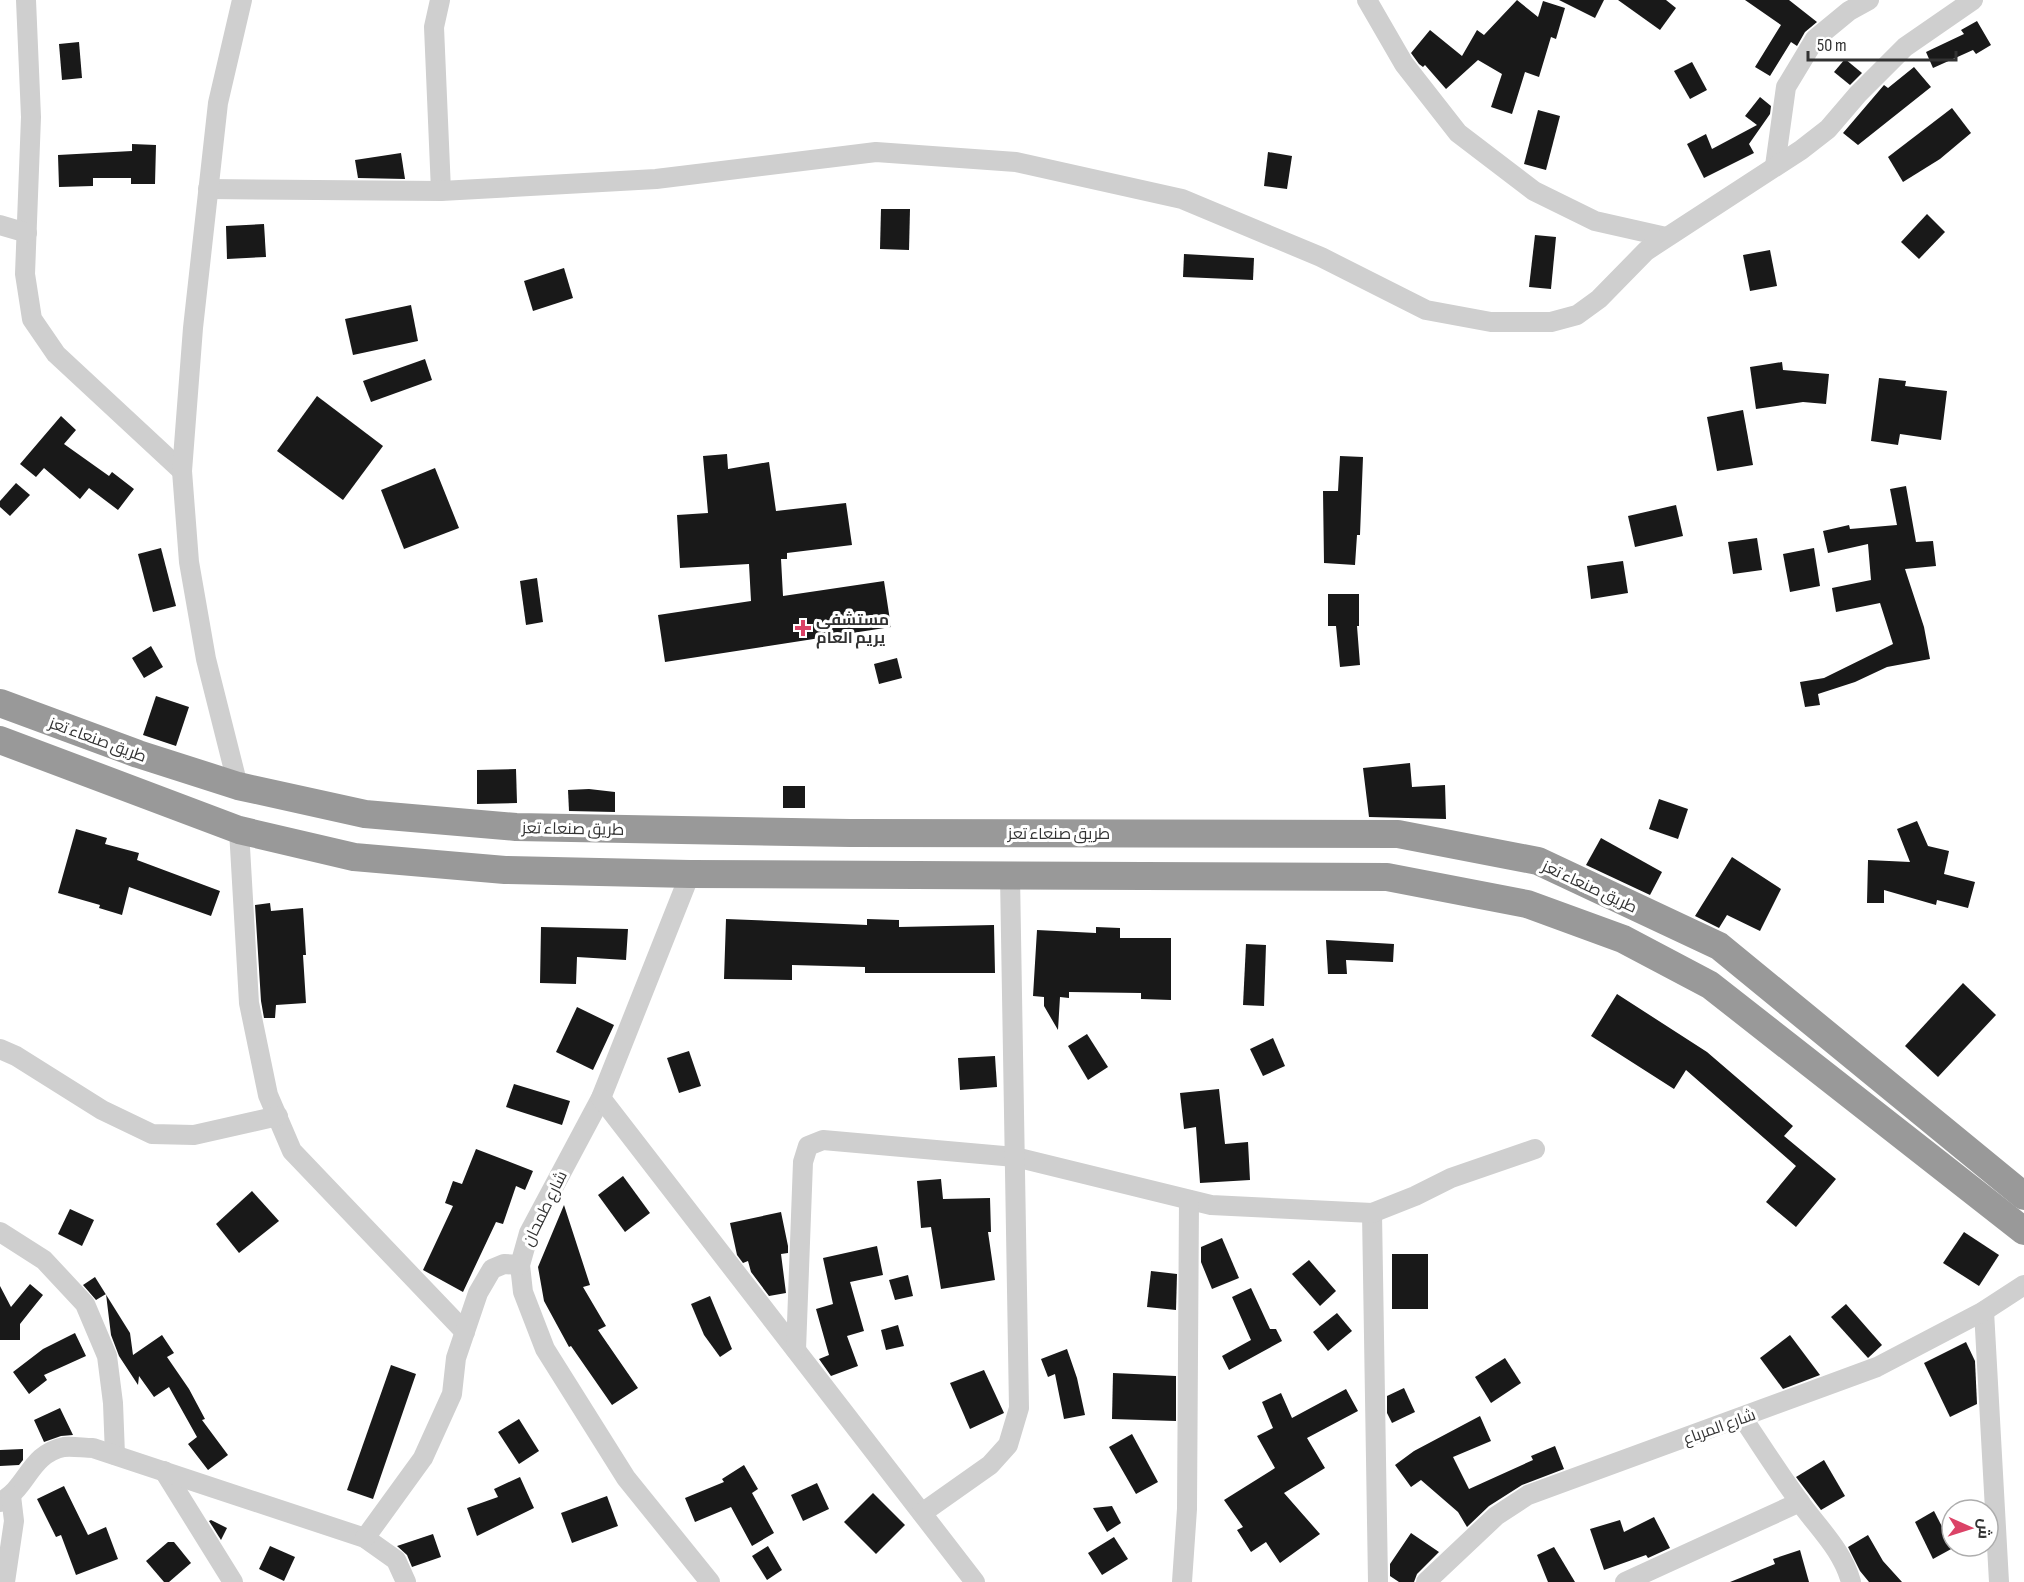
<svg xmlns="http://www.w3.org/2000/svg" width="2024" height="1582" viewBox="0 0 2024 1582" font-family="'Sofia Sans Condensed',Cairo,sans-serif">
<style>
.building{fill:#191919}
.lines{fill:none;stroke-linecap:round;stroke-linejoin:round}
.minor{stroke:#cfcfcf;stroke-width:20}
.highway{stroke:#999;stroke-width:28}
.poi-dot{fill:#db4367;stroke:#fff;stroke-width:2}
.labels{text-anchor:middle;stroke-width:6;stroke-linejoin:round;paint-order:stroke}
.poi-label{font-size:16px;font-weight:bold;fill:#323232;stroke:#fff;text-anchor:start}
.street-label{font-size:16px;fill:#323232;stroke:#fff}
</style>
<rect width="100%" height="100%" fill="#fff"/>
<!-- building -->
<g class="building">
<polygon points="1517,0 1538,17 1543,1 1565,8 1556,39 1551,37 1539,77 1525,72 1512,114 1491,107 1502,74 1478,60 1446,89 1425,65 1423,67 1419,64 1411,53 1430,30 1462,56 1477,30 1484,35"/>
<polygon points="1559,0 1604,0 1595,18"/>
<polygon points="1618,0 1666,0 1676,8 1660,30"/>
<polygon points="1745,0 1789,0 1817,22 1805,32 1797,46 1791,42 1770,76 1755,67 1781,25"/>
<polygon points="1977,21 1991,45 1976,54 1973,50 1933,68 1926,52 1964,34 1961,30"/>
<polygon points="79,42 82,78 62,80 59,44"/>
<polygon points="1845,59 1862,73 1850,85 1834,72"/>
<polygon points="1692,62 1707,90 1690,99 1674,71"/>
<polygon points="1914,67 1931,87 1858,145 1843,133 1884,85 1888,88"/>
<polygon points="1760,97 1771,106 1770,114 1749,144 1754,153 1704,178 1687,144 1706,134 1712,149 1757,125 1745,116"/>
<polygon points="1952,108 1971,133 1940,159 1903,182 1888,157"/>
<polygon points="1538,110 1560,116 1546,170 1524,164"/>
<polygon points="132,144 156,145 155,184 131,184 131,178 93,178 93,186 59,187 58,155 132,151"/>
<polygon points="1268,152 1292,156 1287,189 1264,186"/>
<polygon points="401,153 405,179 358,178 355,160"/>
<polygon points="881,209 910,209 909,250 880,249"/>
<polygon points="1927,214 1945,232 1919,259 1901,242"/>
<polygon points="264,224 266,257 227,259 226,226"/>
<polygon points="1535,235 1556,237 1551,289 1529,287"/>
<polygon points="1770,250 1777,286 1750,291 1743,255"/>
<polygon points="1184,254 1254,258 1253,280 1183,277"/>
<polygon points="564,268 573,298 533,311 524,281"/>
<polygon points="411,305 418,341 353,355 345,319"/>
<polygon points="425,359 432,380 371,402 363,381"/>
<polygon points="1782,362 1783,370 1829,374 1826,404 1803,402 1756,409 1750,367"/>
<polygon points="1879,378 1906,381 1905,386 1947,391 1941,440 1900,434 1898,445 1871,441"/>
<polygon points="317,396 383,446 343,500 277,451"/>
<polygon points="1743,410 1753,465 1717,471 1707,417"/>
<polygon points="61,416 76,430 64,444 109,476 112,472 134,489 118,510 89,488 80,499 44,468 36,477 20,464"/>
<polygon points="727,454 728,469 769,462 776,511 846,503 852,545 787,553 787,559 781,559 783,596 884,581 891,627 665,662 658,615 751,601 749,564 680,568 677,515 708,513 703,456"/>
<polygon points="1340,456 1363,457 1360,535 1357,535 1355,565 1324,563 1323,491 1338,491"/>
<polygon points="435,468 459,528 404,549 381,490"/>
<polygon points="16,483 30,495 10,516 0,507 0,501"/>
<polygon points="1906,486 1916,542 1933,541 1936,566 1905,569 1924,627 1930,659 1887,667 1855,682 1818,694 1820,705 1805,707 1800,682 1824,678 1893,644 1880,603 1836,612 1832,588 1871,580 1868,544 1828,553 1823,531 1849,525 1850,529 1897,525 1890,489"/>
<polygon points="1676,505 1683,536 1635,547 1628,516"/>
<polygon points="1757,538 1762,570 1733,574 1728,542"/>
<polygon points="161,548 176,606 153,612 138,554"/>
<polygon points="1814,548 1820,586 1790,592 1783,554"/>
<polygon points="1623,561 1628,593 1591,599 1587,566"/>
<polygon points="537,578 543,622 526,625 520,581"/>
<polygon points="1328,594 1359,594 1359,626 1357,626 1360,665 1340,667 1336,626 1328,626"/>
<polygon points="151,646 163,667 144,678 132,658"/>
<polygon points="897,658 902,678 879,684 874,664"/>
<polygon points="156,696 189,707 176,746 143,735"/>
<polygon points="1410,763 1412,787 1445,785 1446,819 1369,817 1363,768"/>
<polygon points="516,769 517,803 477,804 477,770"/>
<rect x="783" y="786" width="22" height="22"/>
<polygon points="589,789 615,792 615,812 569,811 568,790"/>
<polygon points="1659,799 1688,809 1678,839 1649,829"/>
<polygon points="1917,821 1928,846 1949,851 1944,874 1975,882 1968,908 1937,900 1936,905 1884,890 1884,903 1867,903 1868,860 1910,862 1897,829"/>
<polygon points="76,829 107,838 105,844 139,853 137,860 220,891 211,916 129,887 122,915 99,908 100,905 58,893"/>
<polygon points="1601,838 1662,872 1650,895 1586,865"/>
<polygon points="1732,857 1781,889 1760,931 1727,915 1719,928 1695,916"/>
<polygon points="270,903 271,911 303,908 306,955 303,955 306,1003 276,1005 275,1018 264,1018 261,1001 255,905"/>
<polygon points="726,919 867,925 867,919 899,920 899,927 994,925 995,973 865,973 865,967 792,965 792,980 724,979"/>
<polygon points="541,927 628,929 626,960 577,957 576,984 540,983"/>
<polygon points="1096,927 1120,928 1120,938 1171,938 1171,1000 1141,999 1141,993 1069,992 1069,998 1060,997 1058,1030 1044,1006 1044,997 1033,996 1037,930 1096,933"/>
<polygon points="1326,940 1394,944 1393,962 1346,960 1347,974 1328,974"/>
<polygon points="1246,944 1266,945 1264,1006 1243,1005"/>
<polygon points="1963,983 1996,1015 1938,1077 1905,1046"/>
<polygon points="1617,994 1707,1052 1793,1126 1784,1136 1836,1179 1796,1227 1766,1202 1796,1166 1686,1070 1674,1089 1591,1036"/>
<polygon points="577,1007 614,1025 593,1070 556,1052"/>
<polygon points="1087,1034 1108,1067 1088,1080 1068,1046"/>
<polygon points="1273,1038 1285,1066 1263,1076 1250,1049"/>
<polygon points="689,1051 701,1086 679,1093 667,1058"/>
<polygon points="995,1056 997,1087 960,1090 958,1058"/>
<polygon points="514,1084 570,1101 562,1125 506,1107"/>
<polygon points="1219,1089 1225,1144 1248,1142 1250,1180 1200,1183 1196,1127 1184,1129 1180,1093"/>
<polygon points="476,1149 533,1171 525,1190 516,1186 503,1224 496,1222 463,1292 423,1270 453,1206 445,1203 453,1181 462,1184"/>
<polygon points="623,1176 650,1213 625,1232 598,1195"/>
<polygon points="941,1179 943,1199 990,1198 991,1232 988,1232 995,1280 941,1289 931,1227 921,1228 917,1181"/>
<polygon points="252,1191 279,1221 239,1253 216,1224"/>
<polygon points="564,1205 590,1285 583,1287 606,1326 598,1330 638,1388 612,1405 571,1346 569,1347 544,1301 538,1267"/>
<polygon points="70,1209 94,1220 82,1246 58,1234"/>
<polygon points="781,1212 788,1246 788,1253 781,1254 786,1293 769,1296 751,1272 748,1261 743,1263 737,1255 730,1223"/>
<polygon points="1964,1232 1999,1255 1979,1286 1943,1263"/>
<polygon points="1222,1238 1239,1278 1212,1289 1201,1262 1201,1247"/>
<polygon points="877,1246 883,1275 850,1282 864,1331 847,1336 858,1366 831,1376 819,1359 829,1355 816,1309 833,1304 823,1258"/>
<rect x="1392" y="1254" width="36" height="55"/>
<polygon points="1309,1260 1336,1291 1320,1306 1292,1274"/>
<polygon points="1151,1271 1177,1274 1176,1310 1147,1307"/>
<polygon points="908,1275 913,1296 895,1300 889,1280"/>
<polygon points="95,1277 130,1333 133,1355 162,1335 174,1353 167,1357 189,1389 205,1419 202,1420 228,1455 208,1470 188,1444 197,1437 169,1387 154,1397 139,1376 138,1385 119,1356 111,1335 106,1294 96,1300 83,1285"/>
<polygon points="30,1284 43,1295 20,1324 20,1340 0,1340 0,1286 11,1307"/>
<polygon points="1251,1288 1270,1329 1276,1329 1282,1341 1229,1370 1222,1356 1251,1340 1232,1297"/>
<polygon points="710,1296 732,1349 720,1357 704,1335 691,1304"/>
<polygon points="1846,1304 1882,1345 1868,1358 1831,1317"/>
<polygon points="1337,1313 1352,1331 1328,1351 1313,1332"/>
<polygon points="898,1325 904,1346 886,1350 881,1330"/>
<polygon points="75,1333 86,1356 44,1375 47,1380 29,1394 13,1372 43,1349"/>
<polygon points="1790,1335 1820,1375 1783,1389 1760,1358"/>
<polygon points="1966,1342 1975,1361 1977,1404 1950,1417 1924,1363"/>
<polygon points="1067,1349 1077,1378 1085,1415 1064,1419 1055,1374 1048,1377 1041,1359"/>
<polygon points="1505,1358 1521,1383 1491,1403 1475,1377"/>
<polygon points="391,1365 416,1374 373,1499 347,1490"/>
<polygon points="984,1370 1004,1413 970,1429 950,1383"/>
<polygon points="1113,1373 1176,1376 1176,1421 1112,1419"/>
<polygon points="1404,1388 1415,1412 1392,1423 1387,1413 1387,1396"/>
<polygon points="1346,1389 1358,1411 1307,1438 1325,1468 1284,1493 1320,1534 1280,1563 1266,1542 1251,1552 1237,1530 1243,1527 1224,1500 1275,1468 1257,1436 1273,1428 1262,1402 1281,1393 1292,1418"/>
<polygon points="60,1408 73,1435 61,1436 44,1442 34,1420"/>
<polygon points="1480,1416 1491,1441 1453,1457 1469,1489 1533,1460 1531,1456 1555,1446 1564,1469 1522,1485 1489,1506 1467,1527 1458,1512 1421,1480 1411,1487 1395,1465 1414,1451"/>
<polygon points="519,1419 539,1451 519,1464 498,1432"/>
<polygon points="1132,1434 1158,1482 1136,1494 1109,1447"/>
<polygon points="23,1449 23,1460 19,1465 0,1466 0,1450"/>
<polygon points="1824,1460 1845,1496 1821,1510 1796,1477"/>
<polygon points="744,1465 758,1489 752,1493 774,1533 752,1546 731,1507 695,1522 685,1498 724,1482 722,1479"/>
<polygon points="520,1477 534,1508 477,1536 467,1508 498,1497 494,1489"/>
<polygon points="817,1483 829,1509 803,1521 791,1495"/>
<polygon points="64,1486 88,1535 106,1527 118,1559 76,1575 61,1535 56,1537 37,1499"/>
<polygon points="873,1493 905,1525 876,1554 844,1522"/>
<polygon points="607,1496 618,1526 572,1543 561,1513"/>
<polygon points="1112,1506 1121,1523 1107,1532 1093,1508"/>
<polygon points="1934,1511 1953,1548 1933,1559 1915,1522"/>
<polygon points="1654,1517 1670,1548 1648,1558 1646,1555 1604,1570 1590,1529 1620,1520 1624,1532"/>
<polygon points="211,1520 227,1528 221,1540 209,1521"/>
<polygon points="1411,1533 1439,1552 1417,1574 1414,1582 1399,1582 1390,1576 1390,1564"/>
<polygon points="433,1534 441,1557 412,1567 407,1555 397,1546"/>
<polygon points="1868,1535 1883,1561 1902,1582 1869,1582 1860,1571 1848,1547"/>
<polygon points="1114,1537 1128,1559 1102,1575 1088,1553"/>
<polygon points="168,1542 174,1542 191,1563 169,1582 164,1582 146,1561"/>
<polygon points="270,1546 295,1557 284,1581 259,1569"/>
<polygon points="768,1546 782,1570 767,1580 752,1556"/>
<polygon points="1554,1547 1575,1582 1548,1582 1537,1555"/>
<polygon points="1800,1550 1809,1582 1730,1582 1775,1564 1773,1559"/>
</g>
<g class="lines">
<!-- minor -->
<g class="minor">
<polyline points="26,0 31,117 25,274 32,319 56,354 182,471"/>
<polyline points="440,0 434,27 441,191"/>
<polyline points="1367,0 1404,64 1458,133 1534,191 1595,221 1666,237"/>
<polyline points="1775,166 1786,87 1815,39 1849,11 1869,0"/>
<polyline points="208,189 441,191 656,179 876,152 1016,162 1182,199 1321,257 1426,310 1491,322 1551,322 1577,315 1599,299 1646,251 1801,150 1828,129 1858,94 1905,47 1973,0"/>
<polyline points="0,225 27,233"/>
<polyline points="238,786 206,659 189,562 182,471 193,328 218,103 242,0"/>
<polyline points="239,830 249,1003 268,1095 292,1151 465,1332"/>
<polyline points="690,874 601,1098 529,1233 520,1265 523,1292 545,1349 626,1478 710,1582"/>
<polyline points="0,1049 16,1056 102,1110 152,1134 194,1135 278,1116"/>
<polyline points="601,1098 975,1582"/>
<polyline points="1372,1213 1378,1582"/>
<polyline points="0,1232 44,1260 85,1304 107,1356 113,1403 115,1455"/>
<polyline points="1984,1311 1999,1582"/>
<polyline points="796,1350 803,1162 808,1146 823,1140 1015,1157 1211,1205 1372,1213 1415,1196 1451,1178 1535,1149"/>
<path d="M 1742,1417 C 1761,1445 1779,1474 1799,1501 C 1818,1528 1842,1549 1851,1582"/>
<polyline points="164,1471 233,1582"/>
<path d="M 0,1502 C 28,1488 29,1454 64,1447 C 73,1446 84,1448 93,1448 L 365,1538 L 396,1560 L 406,1582"/>
<polyline points="922,1513 990,1465 1008,1445 1019,1408 1010,876"/>
<polyline points="365,1538 423,1458 452,1394 456,1358 478,1293 492,1269 504,1264 520,1265"/>
<polyline points="5,1582 14,1521 11,1496"/>
<polyline points="1182,1582 1187,1509 1189,1200"/>
<polyline points="1426,1582 1496,1516 1528,1495 1877,1367 1984,1311 2024,1285"/>
<polyline points="1625,1582 1800,1502"/>
</g>
<!-- highway -->
<g class="highway">
<polyline points="0,703 138,754 238,786 365,814 516,827 850,833 1398,834 1538,861 1719,946 2024,1196"/>
<polyline points="0,740 239,830 354,857 505,870 690,874 1387,877 1527,904 1623,939 1710,985 2024,1231"/>
</g>
</g>
<!-- markers -->
<path class="poi-dot" d="M800 619h6v6h6v6h-6v6h-6v-6h-6v-6h6z"/>
<g class="labels">
<!-- poi labels -->
<g class="poi-label">
<text x="816" y="625">مستشفى<tspan x="816" dy="18">يريم العام</tspan></text>
</g>
<!-- street labels -->
<g class="street-label">
<text transform="translate(98 739) rotate(20)" y="6">طريق صنعاء تعز</text>
<text transform="translate(573 828) rotate(1)" y="6">طريق صنعاء تعز</text>
<text x="1059" y="839">طريق صنعاء تعز</text>
<text transform="translate(1590 886) rotate(25)" y="6">طريق صنعاء تعز</text>
<text transform="translate(544 1208) rotate(-64)" y="6">شارع طمحان</text>
<text transform="translate(1719 1426) rotate(-20)" y="6">شارع المرباع</text>
</g>
</g>
<!-- north arrow -->
<g transform="translate(1970 1528) rotate(93)"><circle r="28" fill="#ffffff" stroke="#adadad" stroke-width="1.5"/>
<path d="M0-4.5L10 22L0 15L-10 22Z" fill="#db4367"/>
<text y="-9" font-size="16" font-weight="bold" text-anchor="middle" fill="#323232">ش</text>
</g>
<!-- scale -->
<path d="M1808 51v9h148v-9" fill="none" stroke="#323232" stroke-width="3"/>
<text x="1817" y="51" font-size="18" fill="#323232" stroke="#ffffff" stroke-width="4.5" paint-order="stroke">50 m</text>
</svg>
